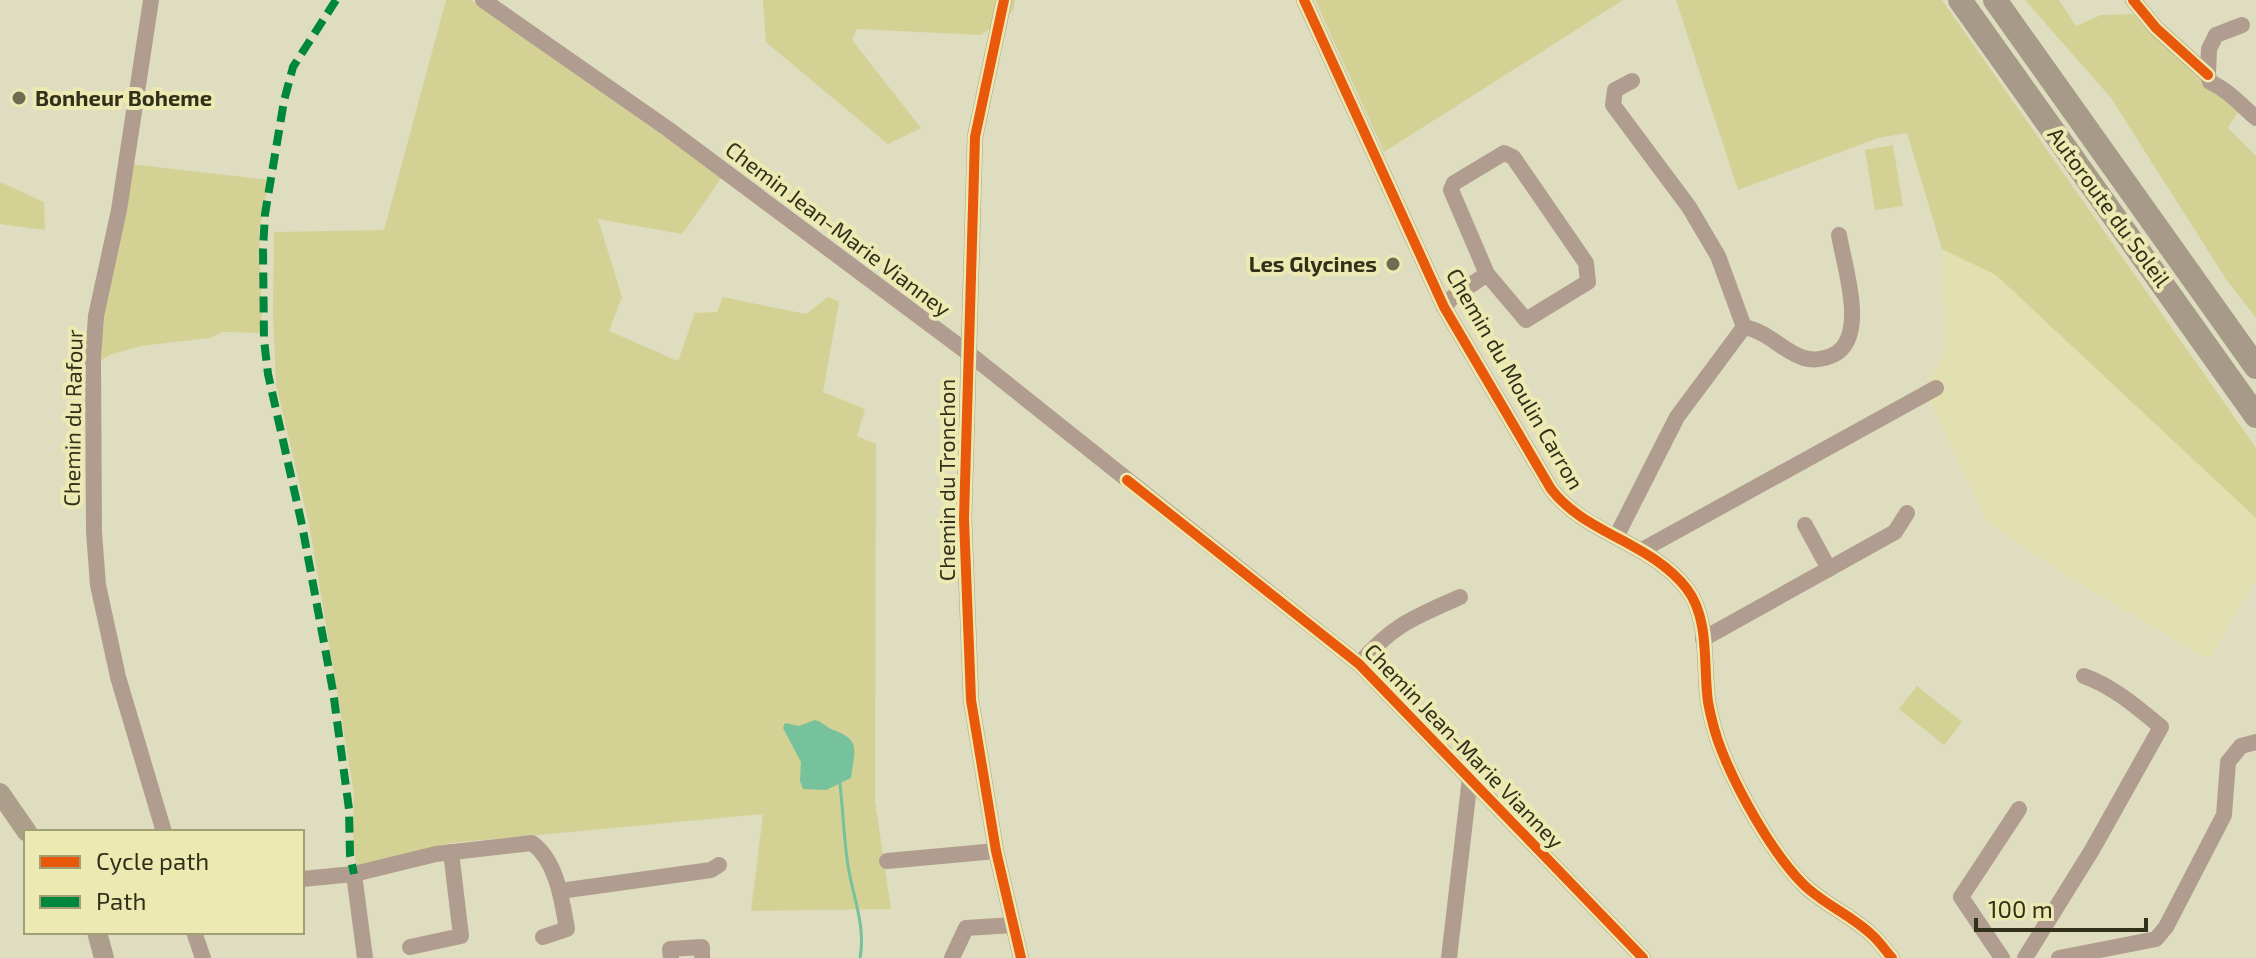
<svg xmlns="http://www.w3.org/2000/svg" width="2256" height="958" viewBox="0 0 2256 958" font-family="'Exo 2',sans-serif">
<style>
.built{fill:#e2e0b0}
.green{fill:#d4d194}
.water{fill:#75c29d}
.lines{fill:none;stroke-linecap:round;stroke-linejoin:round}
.stream{stroke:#75c29d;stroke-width:3}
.minor{stroke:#b19d8f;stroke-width:16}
.major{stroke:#ad9e8c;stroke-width:20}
.highway{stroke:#a89a88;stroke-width:24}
.quiet{stroke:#00873e;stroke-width:8;stroke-dasharray:16 8;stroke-linecap:butt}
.cycleway-casing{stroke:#eceab2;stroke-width:15}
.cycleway{stroke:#e8590c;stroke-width:10}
.poi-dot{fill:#6e6d54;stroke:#eceab2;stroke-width:3}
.labels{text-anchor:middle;stroke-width:8;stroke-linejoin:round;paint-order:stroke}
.poi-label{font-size:22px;font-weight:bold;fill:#31301a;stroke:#eceab2;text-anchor:start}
.street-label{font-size:22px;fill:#31301a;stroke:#eceab2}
</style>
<rect width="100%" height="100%" fill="#dfddbf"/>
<!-- built -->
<polygon class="built" points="1942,249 1996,275 2256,518 2256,579 2209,660 2064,574 1988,523 1930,402 1928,383 1945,352"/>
<!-- green -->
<g class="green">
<polygon points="446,0 471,0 722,177 682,234 598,219 622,297 609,331 678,361 695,313 717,312 723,297 806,314 828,297 839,302 823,392 865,409 857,436 876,444 875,801 891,909 751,911 763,814 451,843 357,868 353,848 354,794 310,529 276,384 273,314 274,232 384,230"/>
<polygon points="763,0 1015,0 1013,11 981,35 857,29 852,40 921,128 888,144 766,42"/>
<polygon points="1315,0 1623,0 1384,152"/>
<polygon points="1676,0 1942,0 2256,448 2256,518 1996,275 1942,249 1907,133 1878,138 1738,190"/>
<polygon points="2025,0 2059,0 2076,26 2101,15 2133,14 2238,112 2228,128 2256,156 2256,318 2226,279 2111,98"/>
<polygon points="1893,145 1903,206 1875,210 1865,150"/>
<polygon points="131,164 269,180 259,230 262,333 223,332 210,338 141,346 109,355 93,367"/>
<polygon points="0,182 44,202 45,230 0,224"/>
<polygon points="1917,686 1962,722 1944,745 1899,709"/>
</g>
<!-- water -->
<path class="water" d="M 815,720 C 823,722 826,727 833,730 C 862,740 854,750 851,778 L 826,790 L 803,789 L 800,781 L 801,762 L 783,728 L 785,723 L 799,726 Z"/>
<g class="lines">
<!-- stream -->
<path class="stream" d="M 840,784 C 843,811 844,839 848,866 C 853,897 866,926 860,958"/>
<!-- minor -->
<g class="minor">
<polyline points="151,0 119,210 96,316 93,358 94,532 98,585 118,677 164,832"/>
<polyline points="483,0 668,129 967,352 1359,664 1643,958"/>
<polyline points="1004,0 975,137 964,519 971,700 996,851 1021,958"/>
<path d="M 1304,0 L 1444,307 L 1551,489 C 1585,534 1651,542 1687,589 C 1710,619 1703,666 1708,702 C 1711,718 1715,734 1721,749 C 1737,790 1772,853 1803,884 C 1823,904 1851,915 1872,935 C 1879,941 1885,950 1892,958"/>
<path d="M 2133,0 L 2156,28 L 2208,75 L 2210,82 C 2228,90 2241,105 2256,118"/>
<polyline points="2208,75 2209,49 2216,35 2242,25"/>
<polyline points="1444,307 1453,297 1487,274 1526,320 1588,282 1586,263 1513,157 1504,153 1454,183 1451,190 1487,274"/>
<path d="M 1744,327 C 1770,332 1783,352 1804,358 C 1814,361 1824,359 1833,355 C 1869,338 1844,266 1839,235"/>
<polyline points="1805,525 1829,569"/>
<polyline points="1617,535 1677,417 1744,327 1718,256 1689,207 1613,105 1615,90 1632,81"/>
<polyline points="1642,550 1936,388"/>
<polyline points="1703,639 1895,532 1907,513"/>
<path d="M 1359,664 C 1393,625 1414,617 1460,597"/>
<polyline points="887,861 996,851"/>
<polyline points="354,874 365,958"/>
<path d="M 302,879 L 354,874 L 436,854 L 532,843 C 557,861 562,901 567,929 L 543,937"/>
<polyline points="560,891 711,870 719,865"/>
<polyline points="194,932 203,958"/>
<polyline points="410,947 461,936 451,852"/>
<polyline points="671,958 670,949 702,947 702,958"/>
<polyline points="952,958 966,928 1013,925"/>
<polyline points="1449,958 1470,778"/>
<polyline points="2002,958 1961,897 2019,809"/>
<path d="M 2025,958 L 2092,850 L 2161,727 C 2137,707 2114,687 2084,676"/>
<polyline points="2059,958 2156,939 2166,927 2224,815 2228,762 2241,746 2256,742"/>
</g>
<!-- major -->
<g class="major">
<polyline points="0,793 27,832"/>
<polyline points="97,932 104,958"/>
</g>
<!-- highway -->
<g class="highway">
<polyline points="1960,0 2256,416"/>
<polyline points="1995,0 2256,367"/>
</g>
<!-- quiet -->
<polyline class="quiet" points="336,0 293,67 284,101 265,214 263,249 264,340 268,374 302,525 333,691 349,809 350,855 354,874"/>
<!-- cycleway casing -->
<g class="cycleway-casing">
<g id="cycleway">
<polyline points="1004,0 975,137 964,519 971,700 996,851 1021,958"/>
<path d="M 1304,0 L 1444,307 L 1551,489 C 1585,534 1651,542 1687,589 C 1710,619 1703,666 1708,702 C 1711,718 1715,734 1721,749 C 1737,790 1772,853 1803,884 C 1823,904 1851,915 1872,935 C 1879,941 1885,950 1892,958"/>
<polyline points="2133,0 2156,28 2208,75"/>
<polyline points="1127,480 1359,664 1643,958"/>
</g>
</g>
<!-- cycleway -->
<use href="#cycleway" class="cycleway"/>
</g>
<!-- markers -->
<g class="poi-dot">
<circle cx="19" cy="98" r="8"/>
<circle cx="1393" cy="264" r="8"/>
</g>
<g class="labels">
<!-- poi labels -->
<g class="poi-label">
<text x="35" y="106">Bonheur Boheme</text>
<text x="1377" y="272" text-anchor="end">Les Glycines</text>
</g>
<!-- street labels -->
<g class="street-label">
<text transform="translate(2109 207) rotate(54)" y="8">Autoroute du Soleil</text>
<text transform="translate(838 229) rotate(37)" y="8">Chemin Jean-Marie Vianney</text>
<text transform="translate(1515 379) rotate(60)" y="8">Chemin du Moulin Carron</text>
<text transform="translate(73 418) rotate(-89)" y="8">Chemin du Rafour</text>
<text transform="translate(947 480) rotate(-90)" y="8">Chemin du Tronchon</text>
<text transform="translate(1464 746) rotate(46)" y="8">Chemin Jean-Marie Vianney</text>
</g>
</g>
<!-- legend -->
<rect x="24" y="830" width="280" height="104" fill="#eceab2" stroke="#a1a075" stroke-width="2"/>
<rect x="40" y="856" width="40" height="12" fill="#e8590c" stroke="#a1a075" stroke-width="2"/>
<text x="96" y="870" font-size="24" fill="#31301a">Cycle path</text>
<rect x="40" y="896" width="40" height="12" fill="#00873e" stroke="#a1a075" stroke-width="2"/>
<text x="96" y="910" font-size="24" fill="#31301a">Path</text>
<!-- scale -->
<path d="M1976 918v12h170v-12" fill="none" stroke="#31301a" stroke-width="4"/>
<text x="1988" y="918" font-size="24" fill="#31301a" stroke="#eceab2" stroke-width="6" paint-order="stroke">100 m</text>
</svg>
